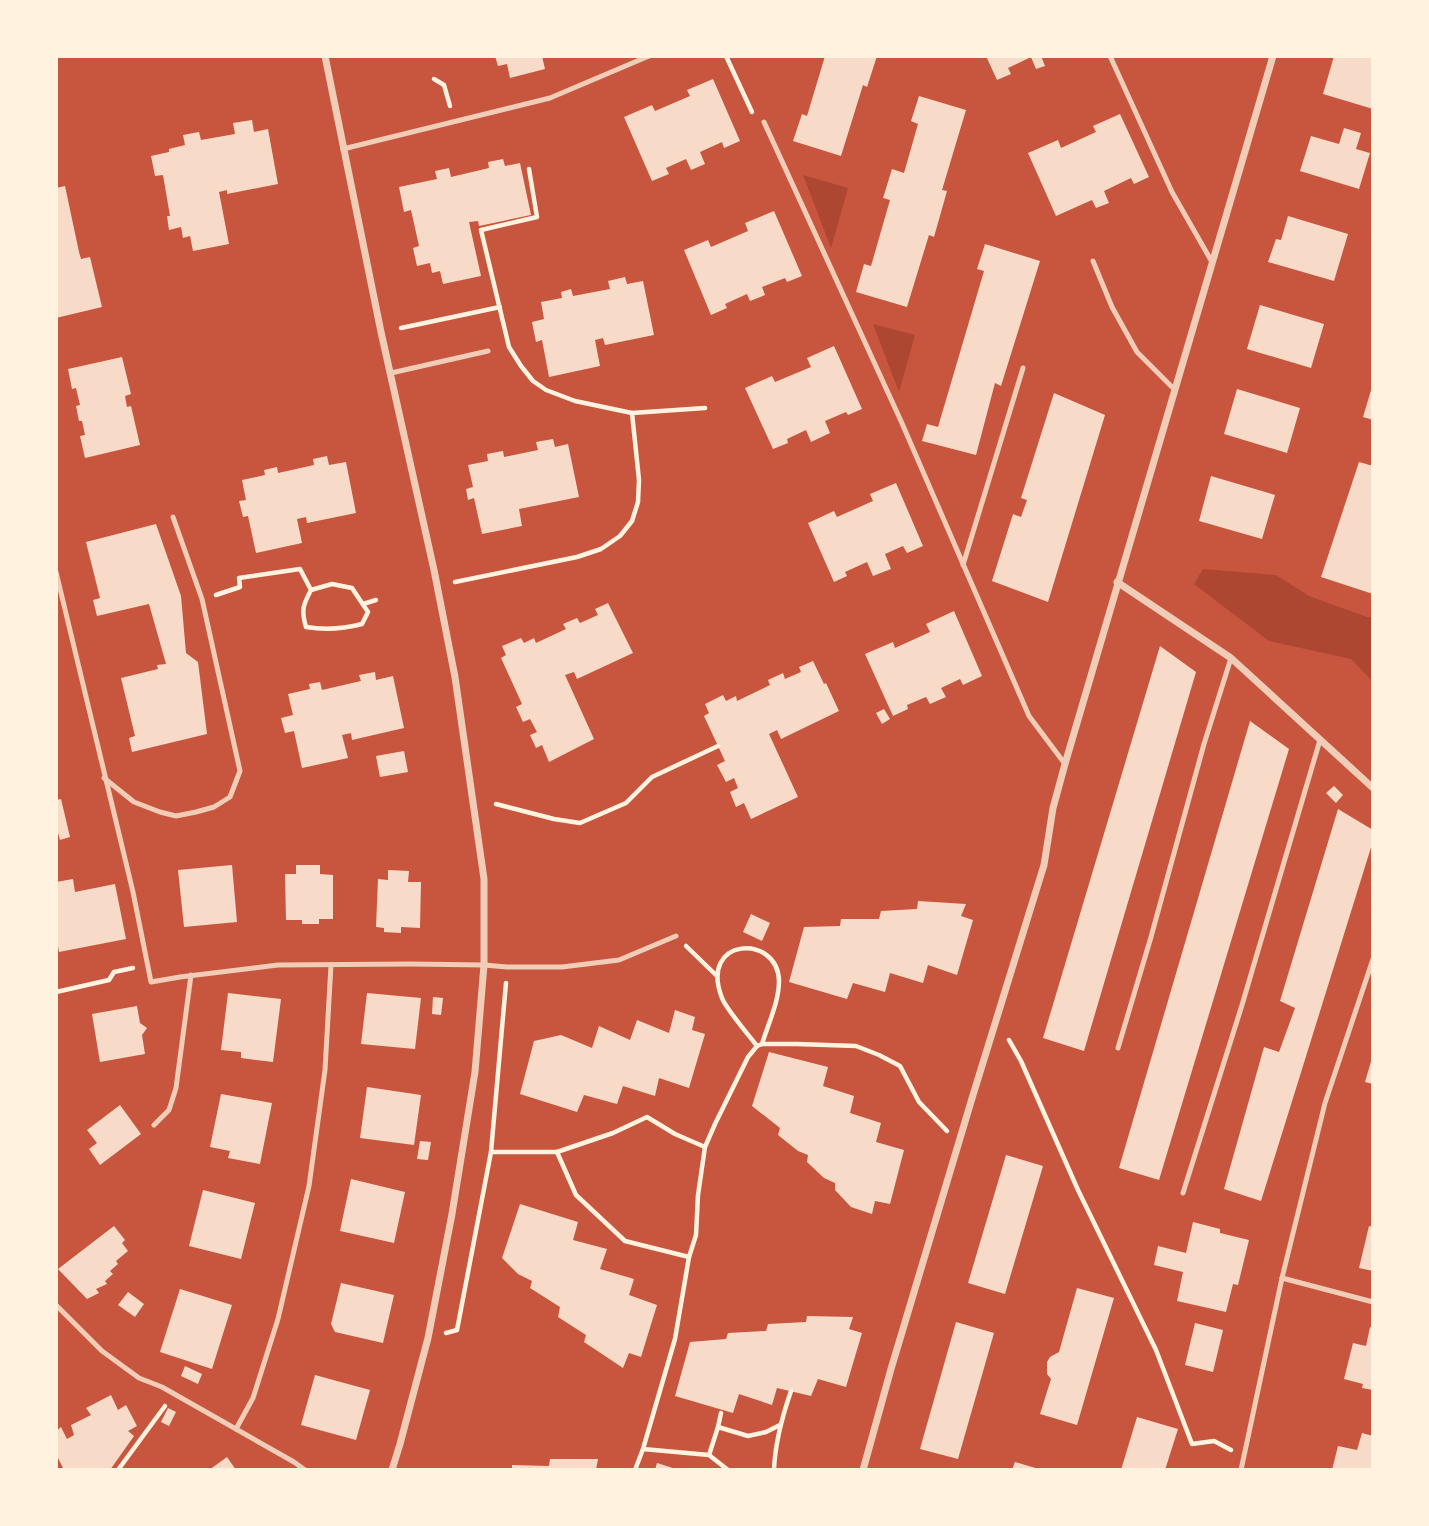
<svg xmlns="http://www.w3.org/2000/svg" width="1429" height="1526" viewBox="0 0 1429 1526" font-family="'Roboto Condensed',sans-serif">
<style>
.green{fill:#ae4732}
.building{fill:#f7dbc8}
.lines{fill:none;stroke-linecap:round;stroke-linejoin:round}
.path{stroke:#fff3e0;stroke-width:4.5}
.service{stroke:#f1ccb7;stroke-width:5}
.minor{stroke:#f1ccb7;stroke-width:7}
</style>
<rect width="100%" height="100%" fill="#c8553d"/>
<!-- green -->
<g class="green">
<polygon points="803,175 848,188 831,248"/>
<polygon points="873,324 915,335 899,392"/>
<polygon points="1203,569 1276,575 1309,596 1367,617 1373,617 1373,682 1351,659 1269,641 1194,584"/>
</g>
<!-- building -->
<g class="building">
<polygon points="495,56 542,56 545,69 510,78 507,64 498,66"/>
<polygon points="825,56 877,56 867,87 863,85 841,156 793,141 802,114 807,116"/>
<polygon points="986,56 1041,56 1045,66 1036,69 1031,57 1008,68 1011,74 997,80"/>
<polygon points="1334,56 1373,56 1373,109 1323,94"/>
<polygon points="713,79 740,141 724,148 722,142 700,152 705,164 691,170 686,159 666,168 669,174 652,181 624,117 652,105 655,111 690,96 687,90"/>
<polygon points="919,96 966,110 942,190 947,191 934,237 929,235 907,307 856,292 864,264 871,266 890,200 883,198 892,169 904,173 918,124 911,121"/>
<polygon points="1120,114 1149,177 1134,184 1131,178 1104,191 1109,203 1096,208 1092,200 1056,216 1028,153 1058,140 1061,148 1096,132 1093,126"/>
<polygon points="252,120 254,132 268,129 278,184 227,194 227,190 219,192 229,244 193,251 190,236 183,238 181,227 169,230 167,216 170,216 163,175 155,176 151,156 169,152 169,149 185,145 183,135 199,132 201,140 235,134 233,123"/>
<polygon points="1344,128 1361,133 1356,149 1370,153 1359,189 1300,171 1311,136 1339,144"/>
<polygon points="503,159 505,166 520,163 531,215 479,226 478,221 469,222 481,276 443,284 440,271 432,273 430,263 417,266 413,248 419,246 411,210 404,212 399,187 437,179 435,171 449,168 451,177 489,168 488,162"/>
<polygon points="65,186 79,252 81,259 90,257 102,307 56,318 56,257 58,257 56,249 56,188"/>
<polygon points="774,211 802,276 787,282 785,278 762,287 765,295 750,301 747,294 725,304 727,308 711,315 684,250 708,240 711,247 748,231 745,223"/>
<polygon points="1288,216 1348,234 1334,281 1268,262 1276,239 1281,240"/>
<polygon points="985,244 1040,261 1001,386 995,383 976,455 922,441 927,424 938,427 984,271 977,269"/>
<polygon points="625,277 627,284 643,281 654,335 605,345 603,338 595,340 600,366 549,377 542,340 536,342 532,322 544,319 541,302 562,298 561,292 571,289 573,296 610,289 608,281"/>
<polygon points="1260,305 1324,324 1311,368 1247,349"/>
<polygon points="834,346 862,409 848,415 846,412 825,421 830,433 811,442 806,430 787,439 788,443 773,449 745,388 772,376 775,382 811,367 807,358"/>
<polygon points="122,357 131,394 125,396 127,407 131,406 140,445 85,458 80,436 85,435 82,421 79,421 76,406 80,405 76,388 72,389 68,369"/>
<polygon points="1372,387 1373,387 1373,420 1363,417"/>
<polygon points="1237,389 1300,408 1287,453 1224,434"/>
<polygon points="1054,393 1105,415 1048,602 992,581 1013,514 1021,517 1027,500 1021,498"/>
<polygon points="553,439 555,447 568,444 579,497 519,509 522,526 482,534 474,498 468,500 466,489 473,487 468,465 488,461 487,454 503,451 504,457 538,450 536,442"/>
<polygon points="327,456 329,465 346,462 356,513 307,523 306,517 297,519 302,543 256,553 248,516 243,517 239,501 246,500 242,480 265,475 264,470 277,467 278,473 314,465 313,459"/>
<polygon points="1359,462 1373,466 1373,594 1321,577"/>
<polygon points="1211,476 1275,495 1262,539 1199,521"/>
<polygon points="896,483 923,546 907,553 903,546 885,554 891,569 873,576 867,562 845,572 847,576 834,582 808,523 834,511 837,517 873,501 870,494"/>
<polygon points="156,524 181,596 186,653 198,662 207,734 132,752 129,738 135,736 121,678 158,669 157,665 166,664 149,604 97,616 93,600 100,598 86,542"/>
<polygon points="608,603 633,653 577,679 574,672 565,675 594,739 549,762 542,745 536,748 530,735 537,732 530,719 523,722 516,707 522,704 501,658 506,655 502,646 521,638 524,643 534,638 536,643 566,629 563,624 577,618 580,623 598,615 595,609"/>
<polygon points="954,611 982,676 963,685 960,679 941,688 946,697 930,704 926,697 907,705 908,709 893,716 865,654 893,642 895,648 930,632 926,624"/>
<polygon points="1160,646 1196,672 1084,1051 1043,1038"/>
<polygon points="813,661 824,684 826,683 839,711 781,739 777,730 769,734 798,797 751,819 744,803 736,807 730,792 738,788 734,778 726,782 717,765 725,761 704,716 709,713 705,704 723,695 726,701 736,696 737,701 770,685 768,680 783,673 785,679 801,672 799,667"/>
<polygon points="375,672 376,680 393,676 404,728 352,740 351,733 342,735 348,758 302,768 294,731 285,733 281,718 293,715 288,694 310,689 309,684 320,682 322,690 361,681 359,675"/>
<polygon points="884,709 890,719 882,724 876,713"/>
<polygon points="1250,721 1289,749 1159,1180 1119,1168"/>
<polygon points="404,751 408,772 380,777 376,756"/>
<polygon points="1334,786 1343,795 1336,803 1326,793"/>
<polygon points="61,799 70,837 60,840 58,833 56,833 56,800"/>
<polygon points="1338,809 1373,830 1373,841 1261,1201 1224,1189 1264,1047 1279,1052 1295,1008 1280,1001"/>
<polygon points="232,865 237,922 184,927 178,870"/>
<polygon points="296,865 320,865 320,874 333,875 333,919 319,919 319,924 302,924 302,920 286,920 285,874 296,874"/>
<polygon points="388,870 409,871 408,882 421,882 420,928 401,927 401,933 384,932 384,928 376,927 378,879 388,880"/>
<polygon points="73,879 75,892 115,884 126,939 59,952 56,934 56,882"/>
<polygon points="918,901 966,904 961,916 973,920 957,975 928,965 923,983 890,973 885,992 853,983 847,999 789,982 804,927 840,926 841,919 879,919 881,911 917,909"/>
<polygon points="751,914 770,923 762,941 743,932"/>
<polygon points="228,993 281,999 273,1062 241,1058 241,1052 221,1050"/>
<polygon points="367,993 421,998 415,1049 361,1044"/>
<polygon points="433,997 443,998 441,1015 432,1014"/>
<polygon points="137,1006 140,1023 147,1028 142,1035 145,1054 100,1062 92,1014"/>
<polygon points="675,1010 695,1017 692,1030 705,1034 689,1088 659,1078 655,1096 623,1086 617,1104 584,1095 577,1112 520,1094 534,1041 561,1035 592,1048 599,1026 630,1040 637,1020 669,1033"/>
<polygon points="769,1052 828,1067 823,1086 854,1096 850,1113 881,1123 876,1142 904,1150 890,1204 875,1201 872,1214 851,1207 835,1190 835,1183 824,1178 807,1162 808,1155 798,1151 778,1135 780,1128 752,1106"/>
<polygon points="1372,1058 1373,1058 1373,1084 1365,1082"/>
<polygon points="367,1087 421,1095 414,1145 360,1138"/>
<polygon points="221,1094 272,1103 260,1164 228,1158 230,1151 210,1147"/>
<polygon points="120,1105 141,1134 100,1165 89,1149 97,1143 87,1130"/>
<polygon points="420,1141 431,1142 428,1160 417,1159"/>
<polygon points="1006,1155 1043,1166 1005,1294 968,1283"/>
<polygon points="351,1179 405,1192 394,1243 340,1231"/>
<polygon points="203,1190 255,1203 241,1259 189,1246"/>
<polygon points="520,1204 578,1222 573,1240 607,1249 600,1269 634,1279 629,1295 657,1305 641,1357 629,1353 623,1368 584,1342 586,1335 558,1317 560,1307 530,1288 532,1281 518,1274 502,1258"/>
<polygon points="1193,1222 1220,1229 1220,1233 1249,1240 1238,1285 1233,1284 1226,1312 1177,1301 1183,1272 1154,1265 1158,1246 1186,1253"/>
<polygon points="114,1226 125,1240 122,1243 128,1251 116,1261 118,1264 110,1271 113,1274 105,1281 107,1284 96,1289 99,1293 87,1299 58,1269"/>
<polygon points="1369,1226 1373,1227 1373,1271 1359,1268"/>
<polygon points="341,1283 394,1295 383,1343 335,1332 331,1324"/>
<polygon points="1077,1288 1114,1298 1077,1425 1040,1414 1051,1379 1047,1374 1047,1362 1050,1357 1059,1352"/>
<polygon points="180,1289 232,1305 212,1369 160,1352"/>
<polygon points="128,1292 144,1304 135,1317 118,1305"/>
<polygon points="807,1316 853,1317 849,1329 862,1333 846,1387 818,1379 811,1396 777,1388 772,1405 739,1394 733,1413 675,1396 690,1342 726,1339 728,1333 766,1331 768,1324 806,1322"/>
<polygon points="956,1322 994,1333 958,1459 920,1449"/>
<polygon points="1195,1323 1223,1330 1213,1372 1185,1365"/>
<polygon points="1370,1327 1373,1328 1373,1390 1362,1388 1363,1384 1344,1379 1353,1343 1366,1346"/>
<polygon points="185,1366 202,1374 198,1384 181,1376"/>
<polygon points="315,1375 370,1390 356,1440 301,1425"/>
<polygon points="111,1395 118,1410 126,1405 137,1426 128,1431 134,1436 110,1470 64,1470 56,1454 56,1431 61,1427 67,1439 74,1435 71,1425 91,1415 86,1408"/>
<polygon points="168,1408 176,1412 169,1426 161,1422"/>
<polygon points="1137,1417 1178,1429 1165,1470 1121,1470"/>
<polygon points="1362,1433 1373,1436 1373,1470 1332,1470 1338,1446 1357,1450"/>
<polygon points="227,1457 236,1470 209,1470"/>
<polygon points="550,1459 598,1459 596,1470 512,1470 512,1465 549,1466"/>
<polygon points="1015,1462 1039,1469 1039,1470 1012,1470"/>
<polygon points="657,1463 676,1469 676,1470 655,1470"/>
</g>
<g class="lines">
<!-- path -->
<g class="path">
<polyline points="726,56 752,112"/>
<polyline points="434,79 444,85 450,106"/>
<polyline points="529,169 537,217 481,230 509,347 521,366 533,381 546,390 575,401 632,413"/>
<polyline points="401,328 500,307"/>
<polyline points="455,582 577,557 601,549 620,536 632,521 638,502 639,480 632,413 705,408"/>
<path d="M 216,595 L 240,587 L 239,578 L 300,569 L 311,590 L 332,584 L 352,588 L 368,612 L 362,624 C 343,629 325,630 306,627 C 301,610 303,605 311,590"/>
<polyline points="363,604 376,600"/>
<polyline points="496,804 554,819 580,823 626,803 652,777 718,746"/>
<polyline points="686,946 717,976"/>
<polyline points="56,992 109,980 114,972 133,968"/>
<polyline points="1009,1040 1021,1061 1078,1190 1156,1350 1192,1444 1214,1441 1231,1450"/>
<path d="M 757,1046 C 748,1034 726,1009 722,998 C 698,937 778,933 779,981 C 779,1002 768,1024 762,1044"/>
<polyline points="491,1152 557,1152 576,1195 625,1241 689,1257"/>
<polyline points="557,1152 613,1133 647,1117 675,1134 705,1147"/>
<polyline points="446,1333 457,1330 491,1152 506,983"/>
<polyline points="718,1427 721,1413"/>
<polyline points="643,1449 709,1455 728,1470"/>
<polyline points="709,1455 718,1427 748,1436 766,1432 780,1425"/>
<polyline points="118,1470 165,1406"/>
<polyline points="635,1470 643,1449 675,1339 689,1257 696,1235 698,1195 705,1147 715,1124 748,1057 757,1046 762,1044 797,1044 856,1046 879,1055 900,1066 919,1102 947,1131"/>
<path d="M 774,1470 C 775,1442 782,1417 791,1391"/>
</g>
<!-- service -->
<g class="service">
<polyline points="1110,56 1172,192 1212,262"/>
<polyline points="764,122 901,421 1029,716 1065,764"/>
<polyline points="343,149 550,98 649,56"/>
<polyline points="1093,261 1112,307 1137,352 1175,390"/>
<polyline points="391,373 488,351"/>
<polyline points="963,565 1023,368"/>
<polyline points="56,572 133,892 151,982 180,977 278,965 411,964 484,965 507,967 562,967 619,960 676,936"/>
<polyline points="104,778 134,802 160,812 176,816 196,812 214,807 230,797 240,771 202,599 173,517"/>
<polyline points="1118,1048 1151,937 1204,744 1231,658"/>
<polyline points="154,1125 169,1110 176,1088 191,975"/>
<polyline points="1183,1193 1242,1005 1320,740"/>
<polyline points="1282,1278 1373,1302"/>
<polyline points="56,1305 102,1351 139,1378 162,1387 294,1462 305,1470"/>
<polyline points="236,1429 253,1398 278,1319 309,1186 325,1070 331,965"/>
<polyline points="1241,1470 1282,1278 1325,1103 1373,959"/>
</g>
<!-- minor -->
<g class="minor">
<polyline points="325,56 381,332 434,570 455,677 484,879 484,965 475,1072 452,1214 428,1338 400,1444 392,1470"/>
<polyline points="1117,582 1231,658 1373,788"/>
<polyline points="863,1470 891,1369 973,1095 1044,865 1053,808 1065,764 1273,56"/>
</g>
</g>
<!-- border -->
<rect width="1429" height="1526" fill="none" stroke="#fff3e0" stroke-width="116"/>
</svg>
